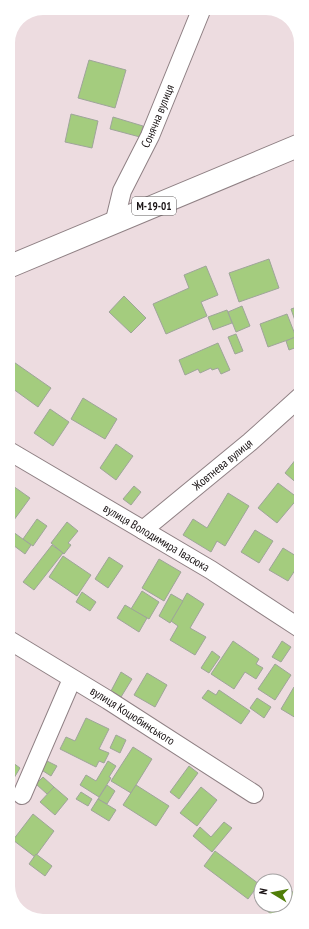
<svg xmlns="http://www.w3.org/2000/svg" width="309" height="929" viewBox="0 0 309 929" font-family="'PT Sans Narrow',sans-serif">
<style>
.building{fill:#a4cc7e;stroke:#9ea599}
.lines{fill:none;stroke-linecap:round;stroke-linejoin:round}
.minor-casing{stroke:#8f8084;stroke-width:20}
.major-casing{stroke:#8f8084;stroke-width:24}
.minor{stroke:#fff;stroke-width:18}
.major{stroke:#fff;stroke-width:22}
.labels{text-anchor:middle;stroke-width:3;stroke-linejoin:round;paint-order:stroke}
.shield{fill:#fff;stroke:#5f5a5b;stroke-width:1}
.shield-label{font-size:11px;font-weight:bold;fill:#1a1415}
.street-label{font-size:12px;fill:#1a1415;stroke:#fff}
</style>
<rect width="100%" height="100%" fill="#eddce0"/>
<!-- building -->
<g class="building">
<polygon points="89,60 126,70 115,108 78,98"/>
<polygon points="71,114 98,121 92,148 65,142"/>
<polygon points="113,117 143,126 140,137 110,129"/>
<polygon points="269,259 279,288 239,302 229,273"/>
<polygon points="206,266 218,295 201,302 207,316 166,334 153,304 189,288 184,275"/>
<polygon points="124,296 146,318 131,333 109,312"/>
<polygon points="242,306 250,326 236,332 228,312"/>
<polygon points="300,306 300,332 299,332 291,309"/>
<polygon points="227,310 232,323 213,330 208,317"/>
<polygon points="287,314 296,337 268,347 260,324"/>
<polygon points="236,334 243,351 235,354 228,337"/>
<polygon points="300,335 300,346 289,350 286,341"/>
<polygon points="218,343 230,370 221,374 218,368 212,370 211,368 200,373 198,369 185,375 179,360"/>
<polygon points="8,358 51,388 38,407 9,386 8,387"/>
<polygon points="83,398 117,419 105,439 71,419"/>
<polygon points="50,409 69,422 53,446 34,433"/>
<polygon points="116,444 133,456 116,480 100,468"/>
<polygon points="300,454 300,486 285,473"/>
<polygon points="278,483 298,498 277,523 258,508"/>
<polygon points="13,486 30,498 11,524 10,523 9,525 9,492"/>
<polygon points="134,486 141,492 131,505 123,499"/>
<polygon points="228,493 249,506 225,546 217,541 211,552 183,535 193,519 207,528"/>
<polygon points="37,519 47,526 33,546 23,539"/>
<polygon points="67,522 78,531 68,543 71,545 64,554 51,543"/>
<polygon points="9,529 31,545 25,554 9,542"/>
<polygon points="255,530 273,541 259,563 241,552"/>
<polygon points="52,545 63,553 34,590 23,582"/>
<polygon points="283,548 301,559 301,561 288,581 269,570"/>
<polygon points="63,556 91,575 77,596 49,577"/>
<polygon points="109,557 123,566 108,588 95,579"/>
<polygon points="159,559 181,572 164,601 142,588"/>
<polygon points="142,591 159,602 149,619 131,609"/>
<polygon points="82,592 96,602 90,611 76,602"/>
<polygon points="187,593 204,604 190,628 206,637 195,655 170,640 178,626 171,621"/>
<polygon points="171,594 183,601 170,623 159,616"/>
<polygon points="125,605 147,618 139,632 117,618"/>
<polygon points="233,641 259,659 256,664 263,668 256,679 245,672 234,689 211,674"/>
<polygon points="282,641 291,647 281,662 272,657"/>
<polygon points="212,651 220,657 209,673 201,668"/>
<polygon points="275,664 291,675 275,700 258,689"/>
<polygon points="121,672 132,679 121,697 111,691"/>
<polygon points="147,673 167,685 155,707 134,695"/>
<polygon points="294,687 301,691 301,721 281,709"/>
<polygon points="208,690 216,695 219,690 250,711 241,724 202,698"/>
<polygon points="257,698 271,707 264,718 250,708"/>
<polygon points="86,718 109,729 99,749 109,753 104,763 99,761 96,767 60,749 66,737 75,741"/>
<polygon points="116,735 126,740 120,753 110,748"/>
<polygon points="133,747 152,759 131,793 111,781"/>
<polygon points="9,760 20,768 14,778 9,775"/>
<polygon points="45,760 57,766 51,776 40,769"/>
<polygon points="108,761 116,766 109,777 111,778 99,797 80,785 86,775 96,781"/>
<polygon points="189,766 198,773 179,799 170,792"/>
<polygon points="43,777 54,787 47,794 36,784"/>
<polygon points="107,785 115,791 107,804 98,799"/>
<polygon points="136,785 169,806 156,826 123,805"/>
<polygon points="54,787 68,799 55,815 40,802"/>
<polygon points="201,787 217,800 197,826 180,813"/>
<polygon points="81,792 92,799 88,806 76,799"/>
<polygon points="98,799 116,810 109,821 91,810"/>
<polygon points="33,814 54,831 35,857 13,840"/>
<polygon points="224,822 232,828 212,852 193,836 200,827 211,837"/>
<polygon points="215,851 259,884 248,899 204,866"/>
<polygon points="36,854 52,866 45,876 29,864"/>
<polygon points="285,886 298,896 294,908 277,919 266,910 270,905 285,905"/>
</g>
<g class="lines">
<!-- minor casing -->
<g class="minor-casing">
<g id="minor">
<path id="s1" d="M 114,224 L 122,191 L 150,136 L 202,8"/>
<path id="s2" d="M 9,451 L 211,570 L 301,629"/>
<path id="s3" d="M 143,530 L 250,442 L 300,397"/>
<path id="s4" d="M 9,640 L 108,700 L 254,794"/>
<polyline points="22,795 72,679"/>
</g>
</g>
<!-- major casing -->
<g class="major-casing">
<polyline id="major" points="8,267 300,145"/>
</g>
<!-- minor -->
<use href="#minor" class="minor"/>
<!-- major -->
<use href="#major" class="major"/>
</g>
<g class="labels">
<!-- shield labels -->
<rect class="shield" x="132" y="197" width="44" height="18" rx="3"/>
<g class="shield-label">
<text x="154" y="210">М-19-01</text>
</g>
<!-- street labels -->
<g class="street-label">
<text dy="4" stroke="none"><textPath href="#s1" startOffset="117">Сонячна вулиця</textPath></text>
<text dy="4" stroke="none"><textPath href="#s3" startOffset="103">Жовтнева вулиця</textPath></text>
<text dy="4" stroke="none"><textPath href="#s2" startOffset="171">вулиця Володимира Івасюка</textPath></text>
<text dy="4" stroke="none"><textPath href="#s4" startOffset="145">вулиця Коцюбинського</textPath></text>
</g>
</g>
<!-- crop -->
<path d="M0 0H309V929H0ZM43 15H266A28 28 0 0 1 294 43V886A28 28 0 0 1 266 914H43A28 28 0 0 1 15 886V43A28 28 0 0 1 43 15Z" fill="#fff" fill-rule="evenodd"/>
<!-- north arrow -->
<g transform="translate(273 893) rotate(280)"><circle r="19" fill="#ffffff" stroke="#a3a1a1"/>
<path d="M0-3L7 15L0 10L-7 15Z" fill="#507e08"/>
<text y="-6" font-size="11" font-weight="bold" text-anchor="middle" fill="#1a1415">N</text>
</g>
</svg>
